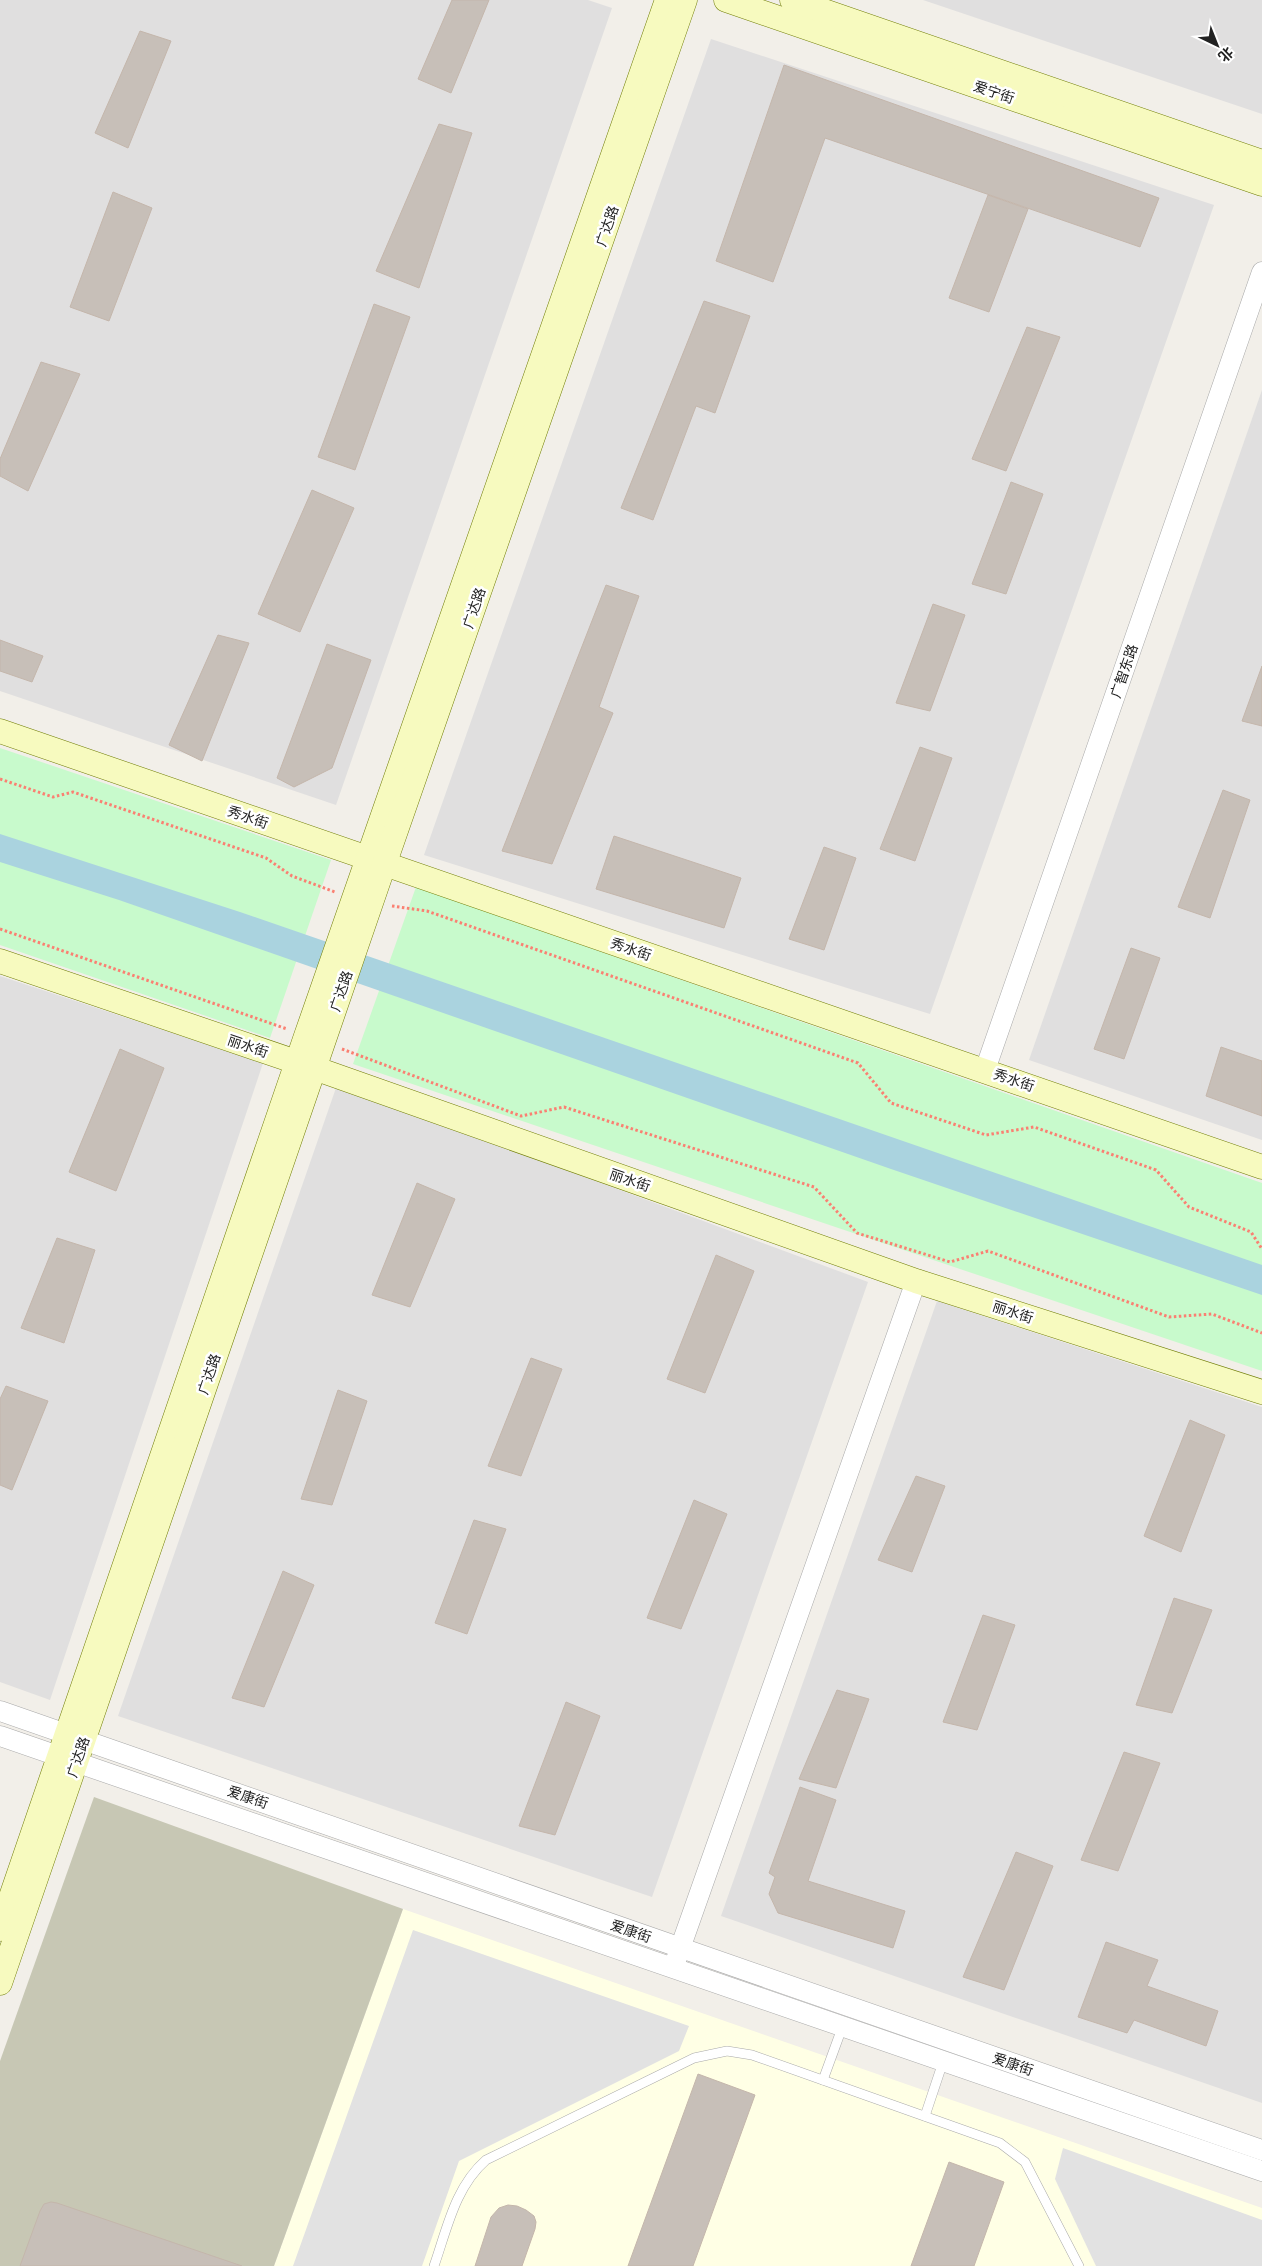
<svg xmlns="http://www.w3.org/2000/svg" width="1262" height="2266" viewBox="0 0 1262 2266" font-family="Montserrat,'Noto Sans SC',sans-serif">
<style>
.residential{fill:#e0dfdf}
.education{fill:#ffffe5}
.construction{fill:#c7c7b4}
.park{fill:#c8facc}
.parking{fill:#e2e2e2}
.water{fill:#aad3df}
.building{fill:#c7bfb8;stroke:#c4b6ab}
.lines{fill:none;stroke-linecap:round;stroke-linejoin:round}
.service-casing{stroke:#a9a9a9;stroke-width:10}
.tertiary-casing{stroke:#a9a9a9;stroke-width:21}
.secondary-casing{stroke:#707d05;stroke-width:25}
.path{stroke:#fa8072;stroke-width:3;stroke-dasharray:2.5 2.5;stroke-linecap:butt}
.service{stroke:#fff;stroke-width:9}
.tertiary{stroke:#fff;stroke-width:20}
.secondary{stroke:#f7fabf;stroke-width:24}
.labels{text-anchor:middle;stroke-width:5;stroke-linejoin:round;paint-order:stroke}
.street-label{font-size:14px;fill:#222;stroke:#fff}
</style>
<rect width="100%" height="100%" fill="#f2efe9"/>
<!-- residential -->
<g class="residential">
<polygon points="0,0 588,0 612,8 336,805 0,691"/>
<polygon points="923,0 1262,0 1262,114"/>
<polygon points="711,39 1214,205 930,1014 424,855"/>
<polygon points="1262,390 1262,1140 1029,1060"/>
<polygon points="0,976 263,1063 50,1700 0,1682"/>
<polygon points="337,1085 868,1282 652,1897 118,1716"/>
<polygon points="937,1301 1262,1407 1262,2103 721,1916"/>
</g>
<!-- education -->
<polygon class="education" points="403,1909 1262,2208 1262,2266 274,2266"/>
<!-- construction -->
<polygon class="construction" points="94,1797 403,1909 274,2266 0,2266 0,2061"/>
<!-- park -->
<g class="park">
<polygon points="0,748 331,860 270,1038 0,945"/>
<polygon points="416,887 1262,1183 1262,1371 353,1064"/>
</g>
<!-- parking -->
<g class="parking">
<polygon points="413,1930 689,2026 679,2051 459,2161 422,2266 293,2266"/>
<polygon points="1063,2148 1262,2220 1262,2266 1096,2266 1055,2179"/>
</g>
<!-- water -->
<polygon class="water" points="0,834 240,912 1262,1265 1262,1295 891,1169 119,900 0,862"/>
<!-- building -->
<g class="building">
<polygon points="452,0 489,0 451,93 418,79"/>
<polygon points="140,31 171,41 128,148 95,133"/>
<polygon points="784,65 1159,198 1140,247 825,138 773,282 716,261"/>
<polygon points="439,124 472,133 419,288 376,271"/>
<polygon points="113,192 152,208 109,321 70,307"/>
<polygon points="988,195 1028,209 989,312 949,298"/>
<polygon points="704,301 750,316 715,413 696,406 653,520 621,508"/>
<polygon points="374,304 410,317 355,470 318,457"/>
<polygon points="1027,327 1060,337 1006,471 972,459"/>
<polygon points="41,362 80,374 28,491 0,476 0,459"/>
<polygon points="1011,482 1043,494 1006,594 972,584"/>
<polygon points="312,490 354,508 300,632 258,614"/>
<polygon points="606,585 639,596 599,707 613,713 552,864 502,851"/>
<polygon points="933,604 965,615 930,711 896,703"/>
<polygon points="218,635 249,643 202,761 169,745"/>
<polygon points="0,640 43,656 32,682 0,671"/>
<polygon points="327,644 371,660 332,768 294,787 277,778"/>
<polygon points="1262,666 1262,726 1242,721"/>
<polygon points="920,747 952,758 915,861 880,849"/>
<polygon points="1223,790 1250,800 1210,918 1178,907"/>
<polygon points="614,836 741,878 724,928 596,889"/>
<polygon points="824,847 856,858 824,950 789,939"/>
<polygon points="1131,948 1160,958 1124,1059 1094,1049"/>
<polygon points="1221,1047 1262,1061 1262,1116 1206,1096"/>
<polygon points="120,1049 164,1068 116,1191 69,1172"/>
<polygon points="417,1183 455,1199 410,1307 372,1295"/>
<polygon points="57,1238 95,1250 64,1343 21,1328"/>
<polygon points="716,1255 754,1271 705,1393 667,1379"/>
<polygon points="531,1358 562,1369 521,1476 488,1466"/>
<polygon points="6,1386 48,1401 12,1490 0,1485 0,1399"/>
<polygon points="338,1390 367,1401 332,1505 301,1499"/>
<polygon points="1190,1420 1225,1435 1181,1552 1144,1536"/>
<polygon points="916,1476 945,1486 912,1572 878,1560"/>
<polygon points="694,1500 727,1514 681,1629 647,1618"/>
<polygon points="474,1520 506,1529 467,1634 435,1623"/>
<polygon points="283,1571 314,1585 264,1707 232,1698"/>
<polygon points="1174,1598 1212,1610 1172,1713 1136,1705"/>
<polygon points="983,1615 1015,1625 977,1730 943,1722"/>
<polygon points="837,1690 869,1699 836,1788 799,1779"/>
<polygon points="566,1702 600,1716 555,1835 519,1826"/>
<polygon points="1124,1752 1160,1763 1118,1871 1081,1860"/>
<polygon points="800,1787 836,1800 808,1881 905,1911 893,1948 778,1913 769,1894 775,1877 769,1873"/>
<polygon points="1016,1852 1053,1866 1004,1990 963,1977"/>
<polygon points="1106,1942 1158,1960 1147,1986 1218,2011 1206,2046 1134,2020 1127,2033 1078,2017"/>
<polygon points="698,2074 755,2095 693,2266 628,2266"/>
<polygon points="949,2162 1004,2182 974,2266 911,2266"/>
<polygon points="51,2202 57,2203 242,2266 20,2266 40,2211 44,2204"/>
<polygon points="508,2205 517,2206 526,2210 534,2216 536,2222 535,2229 522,2266 475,2266 491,2217 499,2208"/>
</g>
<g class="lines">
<!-- service casing -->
<g class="service-casing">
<g id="service">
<polyline points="823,2080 842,2028"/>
<polyline points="925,2116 943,2062"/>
<path d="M 434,2266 C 447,2229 455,2187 486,2160 L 694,2058 L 727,2051 L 752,2055 L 1000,2143 L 1025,2162 L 1079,2266"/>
</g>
</g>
<!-- tertiary casing -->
<g class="tertiary-casing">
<g id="tertiary">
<polyline points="985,1070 1262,272"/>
<polyline points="0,1711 1262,2150"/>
<polyline points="0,1736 1262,2171"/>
<polyline points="676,1960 916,1281"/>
</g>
</g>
<!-- secondary casing -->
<g class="secondary-casing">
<g id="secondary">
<polyline points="726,0 1262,184"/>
<polyline points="792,0 1262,162"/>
<polyline points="0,731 1262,1167"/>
<polyline points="0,961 314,1068 916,1281 1262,1392"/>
<polyline points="0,1929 306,1036 667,0"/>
<polyline points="0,1983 384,865 685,0"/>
</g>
</g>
<!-- path -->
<g class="path">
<polyline points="0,779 53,797 73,792 266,858 292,876 335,892"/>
<polyline points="392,906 427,911 858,1063 891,1103 986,1135 1034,1127 1156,1170 1189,1207 1251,1232 1262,1249"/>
<polyline points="0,929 287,1029"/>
<polyline points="342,1049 521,1116 564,1107 814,1187 857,1233 950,1262 988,1251 1169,1317 1212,1314 1262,1333"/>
</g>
<!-- service -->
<use href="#service" class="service"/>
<!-- tertiary -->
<use href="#tertiary" class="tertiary"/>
<!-- secondary -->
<use href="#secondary" class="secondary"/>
</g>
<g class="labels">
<!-- street labels -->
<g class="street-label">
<text transform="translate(994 92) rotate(19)" y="5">爱宁街</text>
<text transform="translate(607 226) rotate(-71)" y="5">广达路</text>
<text transform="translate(474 608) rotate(-71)" y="5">广达路</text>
<text transform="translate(1124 671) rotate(-71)" y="5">广智东路</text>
<text transform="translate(248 817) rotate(19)" y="5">秀水街</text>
<text transform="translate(631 949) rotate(19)" y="5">秀水街</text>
<text transform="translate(341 991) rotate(-71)" y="5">广达路</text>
<text transform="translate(248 1046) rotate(19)" y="5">丽水街</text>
<text transform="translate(1014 1080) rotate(19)" y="5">秀水街</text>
<text transform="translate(630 1180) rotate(19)" y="5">丽水街</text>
<text transform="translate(1013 1312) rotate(18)" y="5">丽水街</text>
<text transform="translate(209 1374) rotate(-71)" y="5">广达路</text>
<text transform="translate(78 1757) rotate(-71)" y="5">广达路</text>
<text transform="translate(248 1797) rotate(19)" y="5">爱康街</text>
<text transform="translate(631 1931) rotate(19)" y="5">爱康街</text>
<text transform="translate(1013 2064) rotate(19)" y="5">爱康街</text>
</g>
</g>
<!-- north arrow -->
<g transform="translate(1217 45) rotate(137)" stroke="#ffffff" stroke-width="4" paint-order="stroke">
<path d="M0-4L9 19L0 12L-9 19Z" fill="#222222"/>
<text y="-8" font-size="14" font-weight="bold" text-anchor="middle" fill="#222222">北</text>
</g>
</svg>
